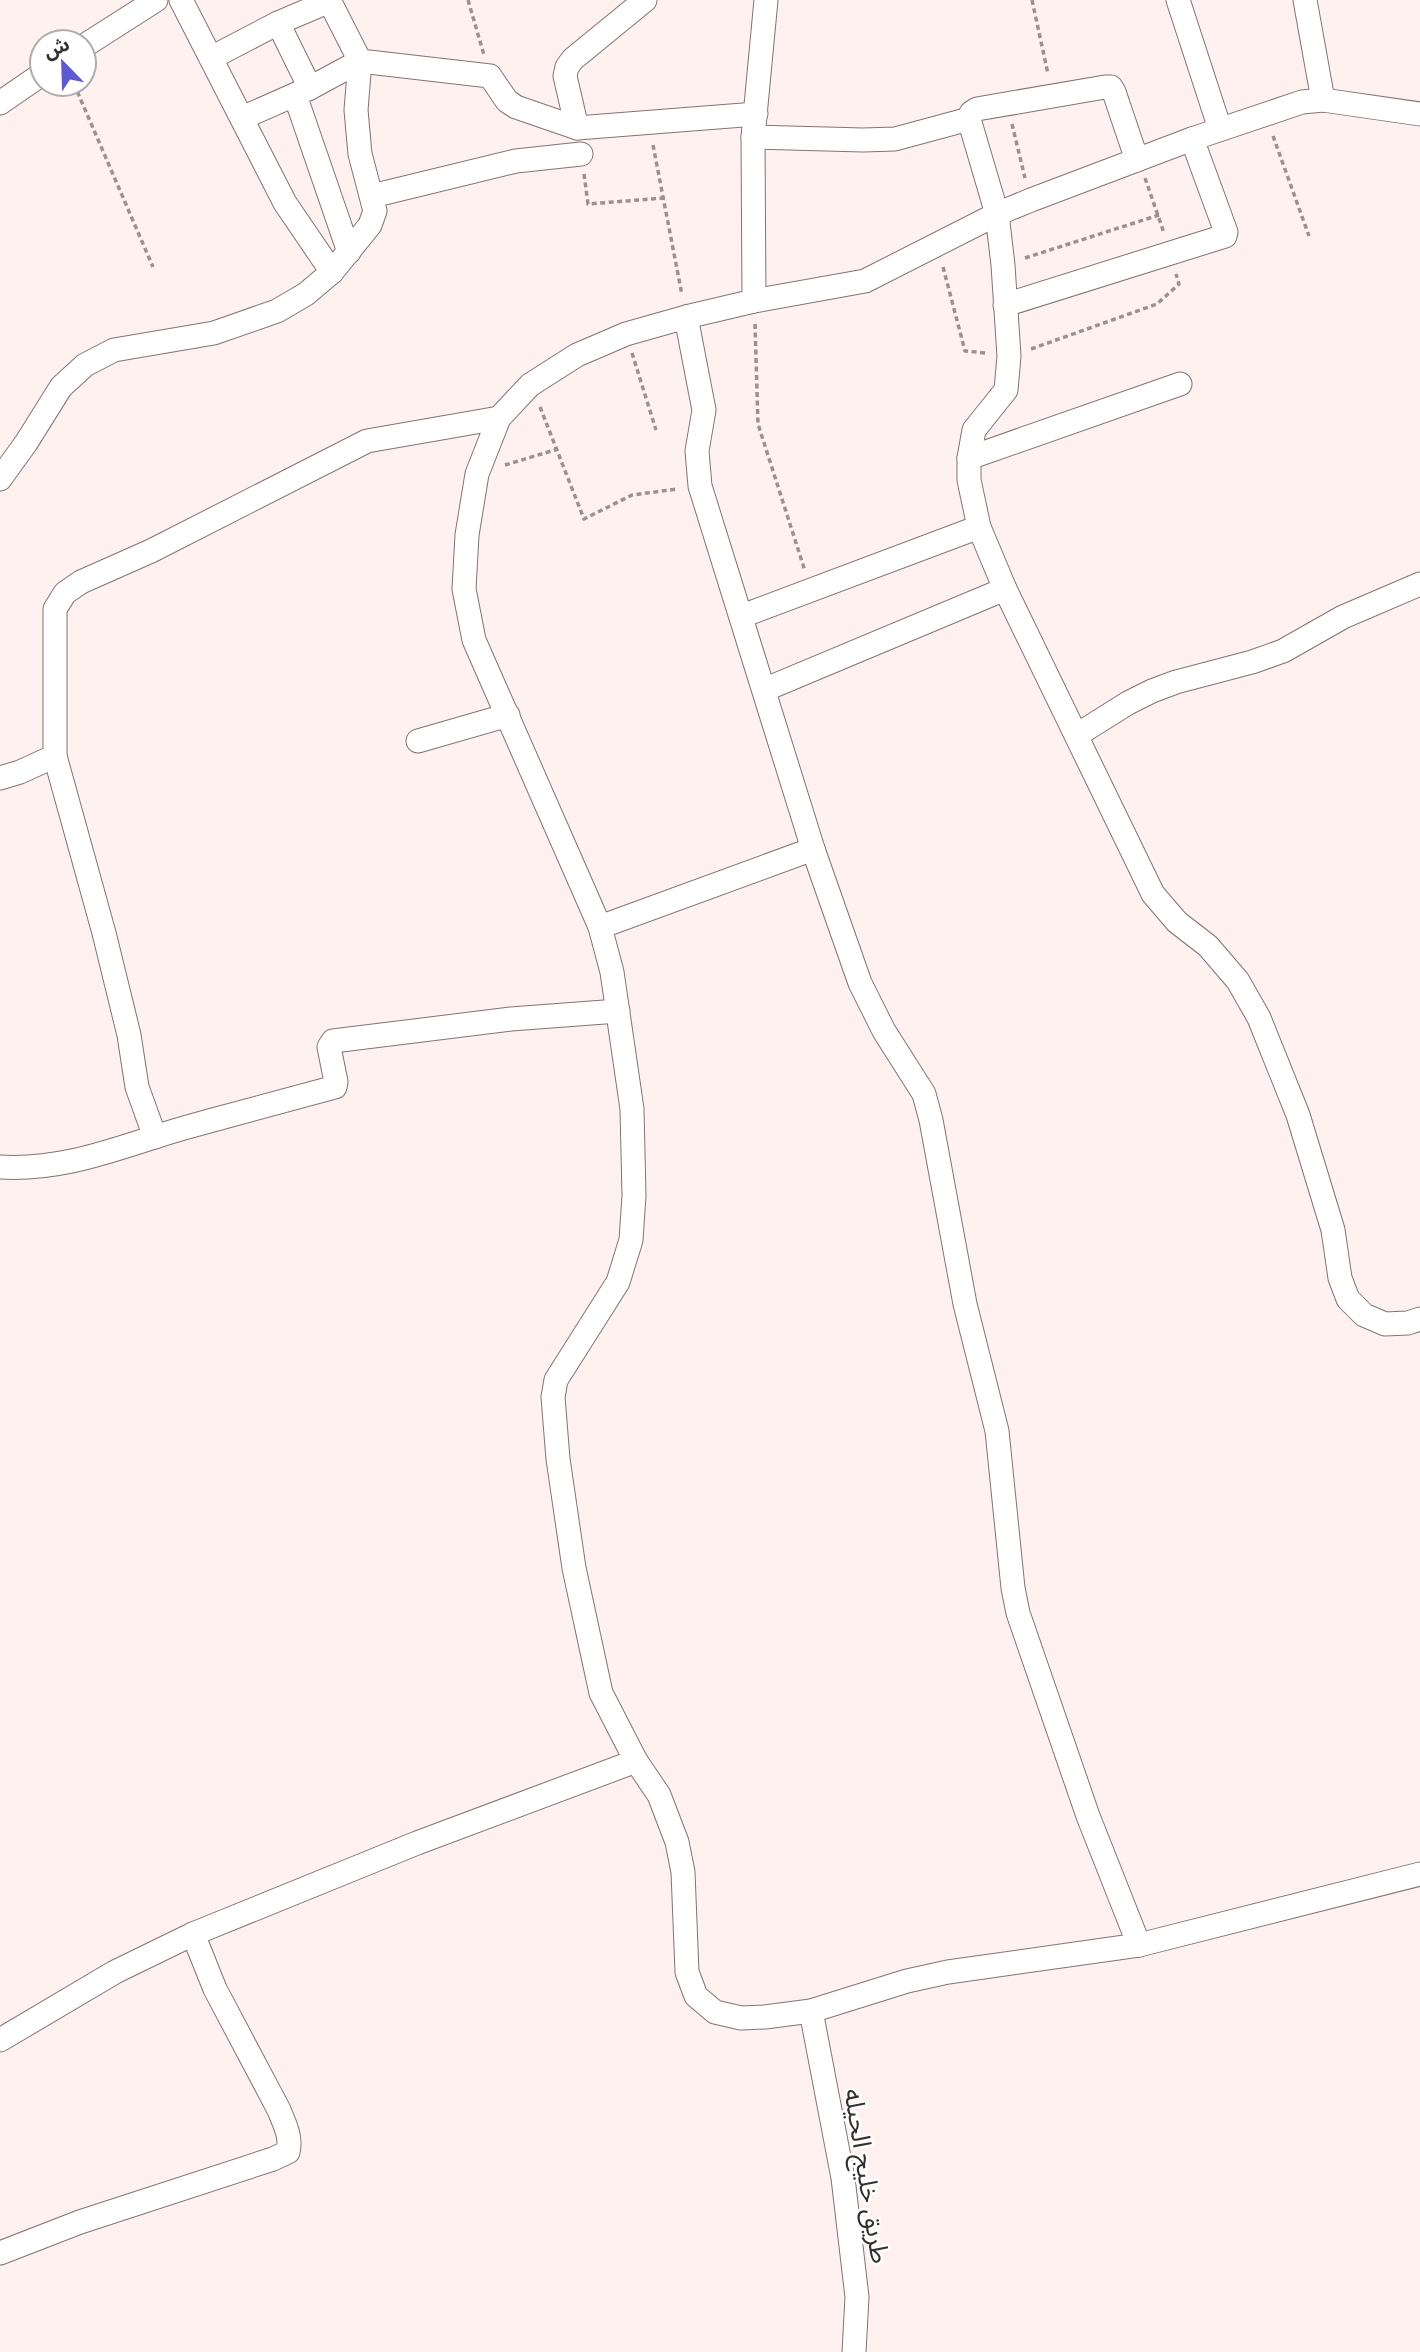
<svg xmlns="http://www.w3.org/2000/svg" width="1420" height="2352" viewBox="0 0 1420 2352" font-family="'Titillium Web','Noto Sans Arabic',sans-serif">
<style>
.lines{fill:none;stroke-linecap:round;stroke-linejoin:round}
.street-casing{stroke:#807473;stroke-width:25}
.path{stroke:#9b9191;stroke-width:3.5;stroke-dasharray:5 3.5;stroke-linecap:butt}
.street{stroke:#fff;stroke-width:23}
.labels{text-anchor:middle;stroke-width:5;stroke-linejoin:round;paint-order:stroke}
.street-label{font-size:26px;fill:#353030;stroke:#fff}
</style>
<rect width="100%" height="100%" fill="#fff1f0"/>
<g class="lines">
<!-- street casing -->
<g class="street-casing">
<g id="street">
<polyline points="181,0 285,203 332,272"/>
<polyline points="1178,0 1220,129"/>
<polyline points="1305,0 1323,100"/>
<polyline points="278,23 310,88"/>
<polyline points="84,46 156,0"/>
<polyline points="211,58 278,23 330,1"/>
<polyline points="295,95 349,252"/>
<polyline points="0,103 42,74"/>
<polyline points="1420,114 1323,100 1302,102 1192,139 1031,200 997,214 865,281 754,301 686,317 626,334 577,355 530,385 499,418 477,474 467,535 464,589 474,640 600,927 612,972 632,1109 634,1196 631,1240 618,1282 556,1380 553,1397 558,1459 574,1568 601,1693 636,1761 659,1795 677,1842 683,1872 687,1972 696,1996 715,2012 741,2018 765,2017 811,2011 907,1981 948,1972 1139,1945 1420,1874"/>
<polyline points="242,118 310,88 360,61 490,76 507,101 516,107 577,128 756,114"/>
<polyline points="969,119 997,214 1003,265 1009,356 1006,390 974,430 969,458 969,480 979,527 1005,589 1153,894 1177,922 1208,946 1238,981 1259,1018 1298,1115 1333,1230 1340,1278 1348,1299 1364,1315 1385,1324 1408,1323 1420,1319"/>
<polyline points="577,128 565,76 567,67 573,59 645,0"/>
<polyline points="753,137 863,140 895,139 969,119 971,113 977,109 1105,87 1111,87 1114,92 1137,160"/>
<polyline points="372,196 516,161 581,154"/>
<polyline points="754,301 753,137 766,0"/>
<polyline points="1005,305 1225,236 1226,232 1192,139"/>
<polyline points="686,317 704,410 697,451 700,486 813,849 860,983 884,1031 924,1094 931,1120 965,1304 997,1431 1013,1588 1018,1613 1088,1816 1139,1945"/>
<polyline points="969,458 1180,384"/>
<polyline points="0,479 26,443 61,387 85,365 114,350 214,333 277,311 306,294 332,272 370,225 375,211 360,154 356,110 360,61 329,0"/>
<polyline points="742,616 979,527"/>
<polyline points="764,690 1005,589"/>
<polyline points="1077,735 1128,703 1152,691 1176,682 1252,662 1283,651 1343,617 1420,584"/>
<polyline points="418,741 508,715"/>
<polyline points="55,756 104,933 129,1035 137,1087 155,1137"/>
<polyline points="0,778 20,772 55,756 55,609 65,593 81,582 151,551 367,441 499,418"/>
<polyline points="600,927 813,849"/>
<path d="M 0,1167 C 67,1171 121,1146 184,1128 C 234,1114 284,1101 335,1087 L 336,1082 L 329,1047 L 333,1041 L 511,1019 L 618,1011"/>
<polyline points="811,2011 843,2178 857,2297 854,2352"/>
<polyline points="0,2040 115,1972 193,1934"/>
<path d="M 0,2253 L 80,2222 L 273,2159 L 288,2152 C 292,2137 284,2123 279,2110 L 215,1989 L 193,1934 L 417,1843 L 636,1761"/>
</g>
</g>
<!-- path -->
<g class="path">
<polyline points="468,0 484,55"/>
<polyline points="1032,0 1048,74"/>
<polyline points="74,84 153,267"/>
<polyline points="1012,124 1025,178"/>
<polyline points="1273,136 1309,236"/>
<polyline points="653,145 682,295"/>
<polyline points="584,174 588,204 664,198"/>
<polyline points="1145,178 1164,233"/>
<polyline points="1025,258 1159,215"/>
<polyline points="943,267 965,351 986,353"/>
<polyline points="755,324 758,424 805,571"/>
<polyline points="1031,349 1157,304 1179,284 1176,274"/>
<polyline points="632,353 656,430"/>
<polyline points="540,407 584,519 632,495 677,489"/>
<polyline points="505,465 558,449"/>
</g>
<!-- street -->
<use href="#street" class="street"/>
</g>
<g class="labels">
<!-- street labels -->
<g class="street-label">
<text transform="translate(867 2176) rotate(81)" y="9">طريق خليج الحيله</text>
</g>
</g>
<!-- north arrow -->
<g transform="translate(63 63) rotate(337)"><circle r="33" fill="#ffffff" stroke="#aeacac" stroke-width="2"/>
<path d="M0-5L12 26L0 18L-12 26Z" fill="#5e59d1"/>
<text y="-10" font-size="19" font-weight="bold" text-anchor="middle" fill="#353030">ش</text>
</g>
</svg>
